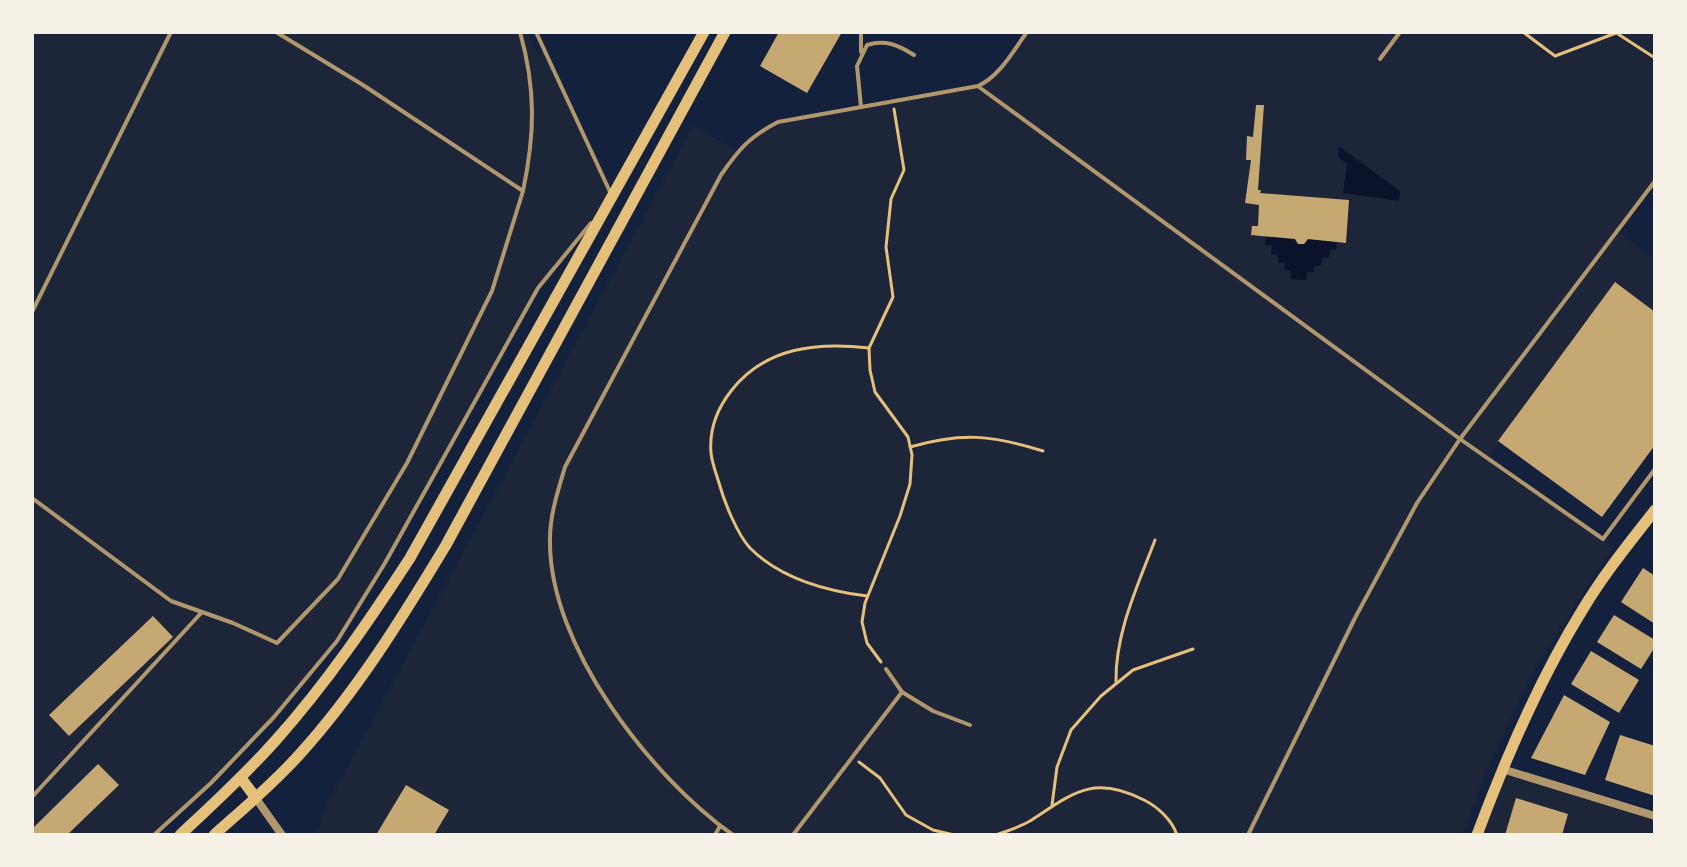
<svg xmlns="http://www.w3.org/2000/svg" width="1687" height="867" viewBox="0 0 1687 867" font-family="'Archivo Narrow',sans-serif">
<style>
.green{fill:#1d2539}
.water{fill:#0b132b}
.building{fill:#c6a872}
.lines{fill:none;stroke-linecap:round;stroke-linejoin:round}
.path{stroke:#e5c07b;stroke-width:3}
.service{stroke:#b1986c;stroke-width:4}
.minor{stroke:#b1986c;stroke-width:8}
.secondary{stroke:#e5c07b;stroke-width:11}
</style>
<rect width="100%" height="100%" fill="#14213d"/>
<!-- green -->
<g class="green">
<polygon points="32,32 527,32 540,58 543,47 613,197 538,288 385,563 337,641 274,717 211,783 154,835 32,835"/>
<polygon points="1027,32 1655,32 1655,181 1617,231 1655,259 1655,312 1615,283 1498,441 1500,442 1488,459 1613,546 1538,663 1489,764 1463,835 316,835 324,810 693,126 738,151 753,135 778,122 978,86 989,81"/>
<polygon points="1502,769 1655,816 1655,835 1477,835"/>
</g>
<!-- water -->
<g class="water">
<polygon points="1339,146 1400,191 1399,201 1343,193 1347,164 1338,157"/>
<polygon points="1266,236 1295,239 1298,244 1304,244 1308,239 1337,242 1336,250 1330,250 1329,258 1322,258 1321,266 1314,266 1314,272 1307,272 1306,280 1291,279 1291,271 1284,270 1285,263 1278,263 1278,255 1271,254 1272,245 1265,245"/>
</g>
<!-- building -->
<g class="building">
<polygon points="779,32 842,32 807,93 760,66"/>
<polygon points="1256,105 1264,105 1258,190 1261,190 1260,193 1349,200 1346,243 1308,239 1304,244 1298,244 1295,239 1251,235 1252,226 1258,226 1259,205 1245,203 1251,160 1246,160 1247,136 1253,137"/>
<polygon points="1615,282 1655,312 1655,445 1602,517 1498,441"/>
<polygon points="1643,568 1655,576 1655,624 1621,602"/>
<polygon points="1614,615 1655,640 1655,647 1641,669 1597,642"/>
<polygon points="153,616 173,637 69,736 49,715"/>
<polygon points="1591,651 1639,680 1619,713 1571,684"/>
<polygon points="1564,695 1610,722 1585,775 1531,758"/>
<polygon points="1620,735 1655,746 1655,796 1605,780"/>
<polygon points="98,764 119,785 67,835 34,835 32,829"/>
<polygon points="406,785 449,810 434,835 376,835"/>
<polygon points="1516,798 1568,814 1562,835 1505,835"/>
</g>
<g class="lines">
<!-- path -->
<g class="path">
<polyline points="1523,32 1555,56 1616,33"/>
<polyline points="1618,34 1655,58"/>
<path d="M 910,447 C 962,432 992,435 1043,451"/>
<path d="M 867,596 C 827,591 780,578 750,548 C 737,534 724,501 719,483 C 716,473 712,463 711,453 C 709,429 717,409 731,391 C 765,347 817,342 869,348"/>
<polyline points="881,662 867,643 862,622 865,603 900,516 910,484 912,455 908,437 875,392 870,370 869,348 893,297 886,247 891,199 904,170 894,109"/>
<path d="M 1116,682 C 1115,633 1138,585 1155,540"/>
<polyline points="859,762 880,778 906,815 933,830 954,835"/>
<polyline points="1052,805 1057,767 1071,730 1101,696 1133,670 1193,649"/>
<path d="M 996,835 C 1007,831 1020,827 1030,821 C 1073,793 1093,774 1144,800 C 1158,807 1172,820 1177,835"/>
</g>
<!-- service -->
<g class="service">
<path d="M 520,32 C 536,89 535,134 523,191"/>
<polyline points="536,32 611,194"/>
<polyline points="861,52 861,32"/>
<polyline points="1380,59 1400,32"/>
<polyline points="979,87 1460,439 1603,539 1655,469"/>
<path d="M 861,107 L 857,66 L 867,45 C 885,39 898,45 914,55"/>
<polyline points="32,312 171,32"/>
<polyline points="32,498 171,601 233,623 277,643 338,579 407,463 492,291 523,191 363,85 276,32"/>
<polyline points="886,669 902,692"/>
<polyline points="32,797 202,612"/>
<polyline points="154,835 211,783 274,717 337,641 385,563 538,288 591,223"/>
<polyline points="715,835 720,826"/>
<path d="M 733,835 C 650,776 548,645 550,539 C 550,514 558,491 565,467 L 721,175 C 739,149 749,137 778,122 L 978,86 C 1000,76 1013,51 1027,32"/>
<polyline points="793,835 902,692 933,711 970,725"/>
<polyline points="1248,835 1355,618 1417,503 1460,439 1655,181"/>
</g>
<!-- minor -->
<g class="minor">
<polyline points="1502,769 1655,816"/>
<polyline points="255,797 282,835"/>
</g>
<!-- secondary -->
<g class="secondary">
<polyline points="241,778 255,797"/>
<path d="M 180,835 C 213,804 246,774 276,740 C 326,684 369,621 410,558 L 704,32"/>
<path d="M 214,835 C 243,809 273,784 299,755 C 357,691 402,618 446,545 L 725,32"/>
<path d="M 1477,835 C 1506,757 1539,680 1583,609 C 1604,574 1630,542 1655,510"/>
</g>
</g>
<!-- border -->
<rect width="1687" height="867" fill="none" stroke="#f6f1e7" stroke-width="68"/>
</svg>
